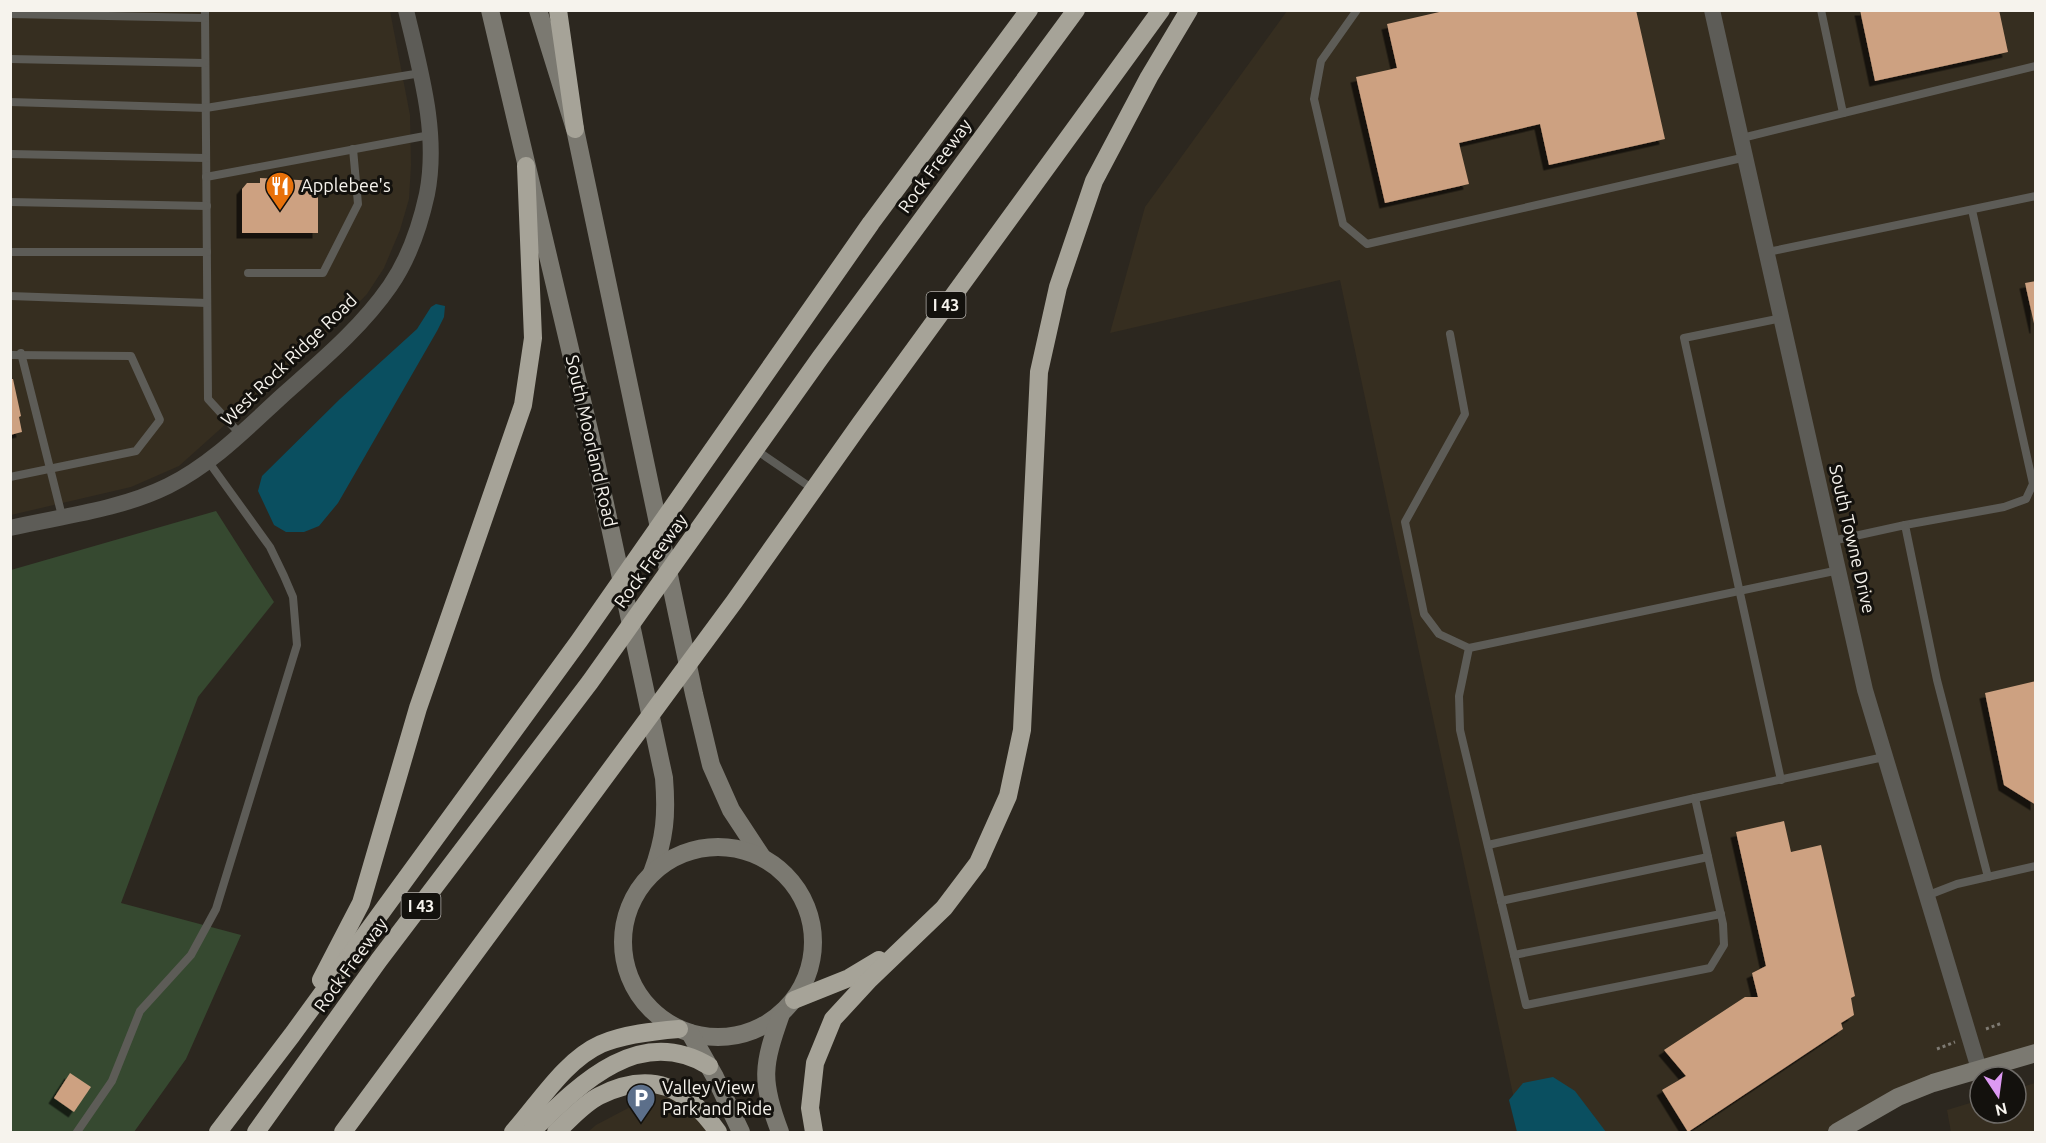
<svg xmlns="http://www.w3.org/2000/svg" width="2046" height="1143" viewBox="0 0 2046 1143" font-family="Ubuntu,sans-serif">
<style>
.built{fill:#362e20}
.green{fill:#364930}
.water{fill:#0a4f60}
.building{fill:#cda181;filter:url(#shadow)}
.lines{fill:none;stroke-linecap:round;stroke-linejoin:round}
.path{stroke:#7f7b73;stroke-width:3;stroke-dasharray:3 3;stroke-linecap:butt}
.service{stroke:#5d5c57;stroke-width:8}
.minor{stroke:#5d5c57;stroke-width:16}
.secondary{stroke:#7b7971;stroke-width:18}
.motorway{stroke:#a6a398;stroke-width:18}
.labels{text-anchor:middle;stroke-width:6;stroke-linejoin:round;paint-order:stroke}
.shield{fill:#13110d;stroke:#b2afaa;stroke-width:1.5}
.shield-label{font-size:16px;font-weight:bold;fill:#f6f3ed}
.street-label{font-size:18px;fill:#f6f3ed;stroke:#13110d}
.poi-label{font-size:18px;fill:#f6f3ed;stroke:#13110d;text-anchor:start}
</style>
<defs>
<filter id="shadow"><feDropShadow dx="-5.5" dy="5.5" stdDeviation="0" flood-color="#0009"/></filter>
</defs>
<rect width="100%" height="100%" fill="#2c271f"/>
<!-- built -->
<g class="built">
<polygon points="10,11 390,11 410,115 411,165 409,199 400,230 384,268 367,294 345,317 179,466 131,487 11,515"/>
<polygon points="1287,11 2035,11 2035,1053 1979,1069 1837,1132 1521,1132 1340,280 1110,333 1145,207"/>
<polygon points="2035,1083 2035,1132 1951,1132 1947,1110 1980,1100 1980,1113 2016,1113 2016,1089"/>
<polygon points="634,1086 675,1088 718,1132 588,1132 596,1125 632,1106"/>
</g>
<!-- green -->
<polygon class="green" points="216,511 274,602 198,697 121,903 241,935 186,1059 134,1132 11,1132 11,570"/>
<!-- water -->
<g class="water">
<polygon points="436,304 445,306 444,317 437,331 338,503 319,526 304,532 286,532 274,525 258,491 262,476 340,399 417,329 431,307"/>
<polygon points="1553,1077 1575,1091 1606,1132 1517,1132 1509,1100 1523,1083"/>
</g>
<!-- building -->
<g class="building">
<polygon points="1448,10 1636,10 1665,139 1549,165 1540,124 1459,143 1469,184 1385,203 1356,77 1397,68 1387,24"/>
<polygon points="1860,10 1999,10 2008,52 1875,81"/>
<polygon points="260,178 318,181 318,233 242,233 242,189 247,183 260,183"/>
<polygon points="2036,281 2036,328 2035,328 2025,283"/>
<polygon points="10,379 13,379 21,416 19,417 22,432 10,435"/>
<polygon points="2036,681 2036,805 2004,785 1985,693"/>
<polygon points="1784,821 1791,852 1821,845 1855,996 1851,998 1854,1015 1841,1023 1843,1029 1688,1132 1662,1090 1686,1076 1664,1050 1745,997 1758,997 1752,973 1766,966 1736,832"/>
<polygon points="70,1073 91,1087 74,1112 54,1098"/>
</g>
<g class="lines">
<!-- path -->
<g class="path">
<polyline points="1986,1029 2002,1023"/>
<polyline points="1937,1049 1955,1042"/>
</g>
<!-- service -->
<g class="service">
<polyline points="205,10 208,399 240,434"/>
<polyline points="1357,10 1321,61 1314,99 1343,224 1367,244 1746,157"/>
<polyline points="1821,10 1843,113"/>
<polyline points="10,14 205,18"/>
<polyline points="10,59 205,63"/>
<polyline points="10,102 206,108 421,73"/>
<polyline points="1742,138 2036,66"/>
<polyline points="10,154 206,158"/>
<polyline points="206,177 430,135"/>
<polyline points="10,202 207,206"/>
<polyline points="10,252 207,252"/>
<polyline points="1768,252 2036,196"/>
<polyline points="248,273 323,273 358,204 353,149"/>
<polyline points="10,296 207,303"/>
<polyline points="1450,334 1465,414 1405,522 1424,614 1439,634 1469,648"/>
<polyline points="21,353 62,516"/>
<polyline points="10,355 131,356 160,420 136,451 10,477"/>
<polyline points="756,450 813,489"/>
<polyline points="1905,525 2004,507 2026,499 2033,484 1972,210"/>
<polyline points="1832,541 1905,525 1937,680 1988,877"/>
<polyline points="1839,570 1469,648 1459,696 1460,730 1526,1005 1710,968 1724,945 1723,924 1695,798 1884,757"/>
<polyline points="1781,780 1684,338 1782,318"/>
<polyline points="1488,845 1695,798"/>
<polyline points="1926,896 1957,884 2036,866"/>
<polyline points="1501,901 1708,857"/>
<polyline points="1514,955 1721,914"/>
<polyline points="77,1132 112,1081 140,1011 191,955 216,909 297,645 293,597 284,576 270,547 208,461"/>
</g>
<!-- minor -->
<g class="minor">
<polyline points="1712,10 1865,690 1979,1069"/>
<path d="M 10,528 C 63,516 119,510 168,486 C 212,464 246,429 282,396 C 320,362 361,328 390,286 C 408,260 420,226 427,194 C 439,133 420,70 406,10"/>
</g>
<!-- secondary -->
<g class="secondary">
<path d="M 490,10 L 590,434 L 664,778 C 667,815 665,838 652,873"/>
<polyline points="538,10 575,129 694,694 711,765 731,810 762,857"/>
<circle cx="718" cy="942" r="95"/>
<polyline points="690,1033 715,1077 741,1132"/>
<path d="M 780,1132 C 760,1080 763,1065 781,1014"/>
<polyline points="1837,1132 1898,1097 1933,1083 2036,1053"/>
</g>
<!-- motorway -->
<g class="motorway">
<polyline points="558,10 575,129"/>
<polyline points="321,980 361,903 418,708 523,405 533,338 526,166"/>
<polyline points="794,1000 849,978 879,960"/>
<polyline points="218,1132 292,1035 579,641 871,223 1029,10"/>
<polyline points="256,1132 379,960 590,682 820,358 1076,10"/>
<polyline points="343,1132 734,602 860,424 1161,10"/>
<path d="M 513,1132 C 539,1103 565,1060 601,1044 C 625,1034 654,1031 679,1029"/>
<path d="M 531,1132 C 578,1086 638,1023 709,1066"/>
<path d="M 556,1132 C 569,1121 583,1104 599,1096 C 652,1069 686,1087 718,1132"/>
<polyline points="814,1132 810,1108 815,1063 833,1019 870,979 944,908 978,863 1008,796 1022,730 1039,372 1058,287 1094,181 1149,77 1189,10"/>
</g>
</g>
<!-- icons -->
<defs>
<g id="restaurant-pin" transform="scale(1.5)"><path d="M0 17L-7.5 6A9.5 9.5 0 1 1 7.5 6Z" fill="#e8710a" stroke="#13110d"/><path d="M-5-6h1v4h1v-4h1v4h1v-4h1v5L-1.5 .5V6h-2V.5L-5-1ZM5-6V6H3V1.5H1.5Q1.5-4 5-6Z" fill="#fff"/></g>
<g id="parking-pin" transform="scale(1.5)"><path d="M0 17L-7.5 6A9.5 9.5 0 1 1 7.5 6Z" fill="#5c6f8a" stroke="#13110d"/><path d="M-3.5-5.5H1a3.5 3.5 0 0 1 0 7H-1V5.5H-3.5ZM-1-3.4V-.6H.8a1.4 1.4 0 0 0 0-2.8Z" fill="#fff"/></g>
</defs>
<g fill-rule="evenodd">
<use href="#restaurant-pin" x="280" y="186"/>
<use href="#parking-pin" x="641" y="1098"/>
</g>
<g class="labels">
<!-- shield labels -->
<g class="shield">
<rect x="926.5" y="292" width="39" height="26" rx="4.5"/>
<rect x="401.5" y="893" width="39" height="26" rx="4.5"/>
</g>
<g class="shield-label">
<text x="946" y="311">I 43</text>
<text x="421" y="912">I 43</text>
</g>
<!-- street labels -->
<g class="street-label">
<text transform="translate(935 166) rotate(-54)" y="6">Rock Freeway</text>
<text transform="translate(289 360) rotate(-44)" y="6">West Rock Ridge Road</text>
<text transform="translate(591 441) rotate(77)" y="6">South Moorland Road</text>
<text transform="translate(1852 539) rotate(77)" y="6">South Towne Drive</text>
<text transform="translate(651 561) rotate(-54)" y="6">Rock Freeway</text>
<text transform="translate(351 965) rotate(-54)" y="6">Rock Freeway</text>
</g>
<!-- poi labels -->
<g class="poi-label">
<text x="301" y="192">Applebee's</text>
<text x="662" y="1094">Valley View<tspan x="662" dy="21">Park and Ride</tspan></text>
</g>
</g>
<!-- border -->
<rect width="2046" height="1143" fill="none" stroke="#f6f3ed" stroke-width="24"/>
<!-- north arrow -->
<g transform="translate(1998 1095) rotate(167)"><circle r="28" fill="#13110d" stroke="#6e6b67" stroke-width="1.5"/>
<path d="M0-4.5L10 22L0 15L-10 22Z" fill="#dd99f3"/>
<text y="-9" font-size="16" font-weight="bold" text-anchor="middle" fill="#f6f3ed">N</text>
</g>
</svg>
